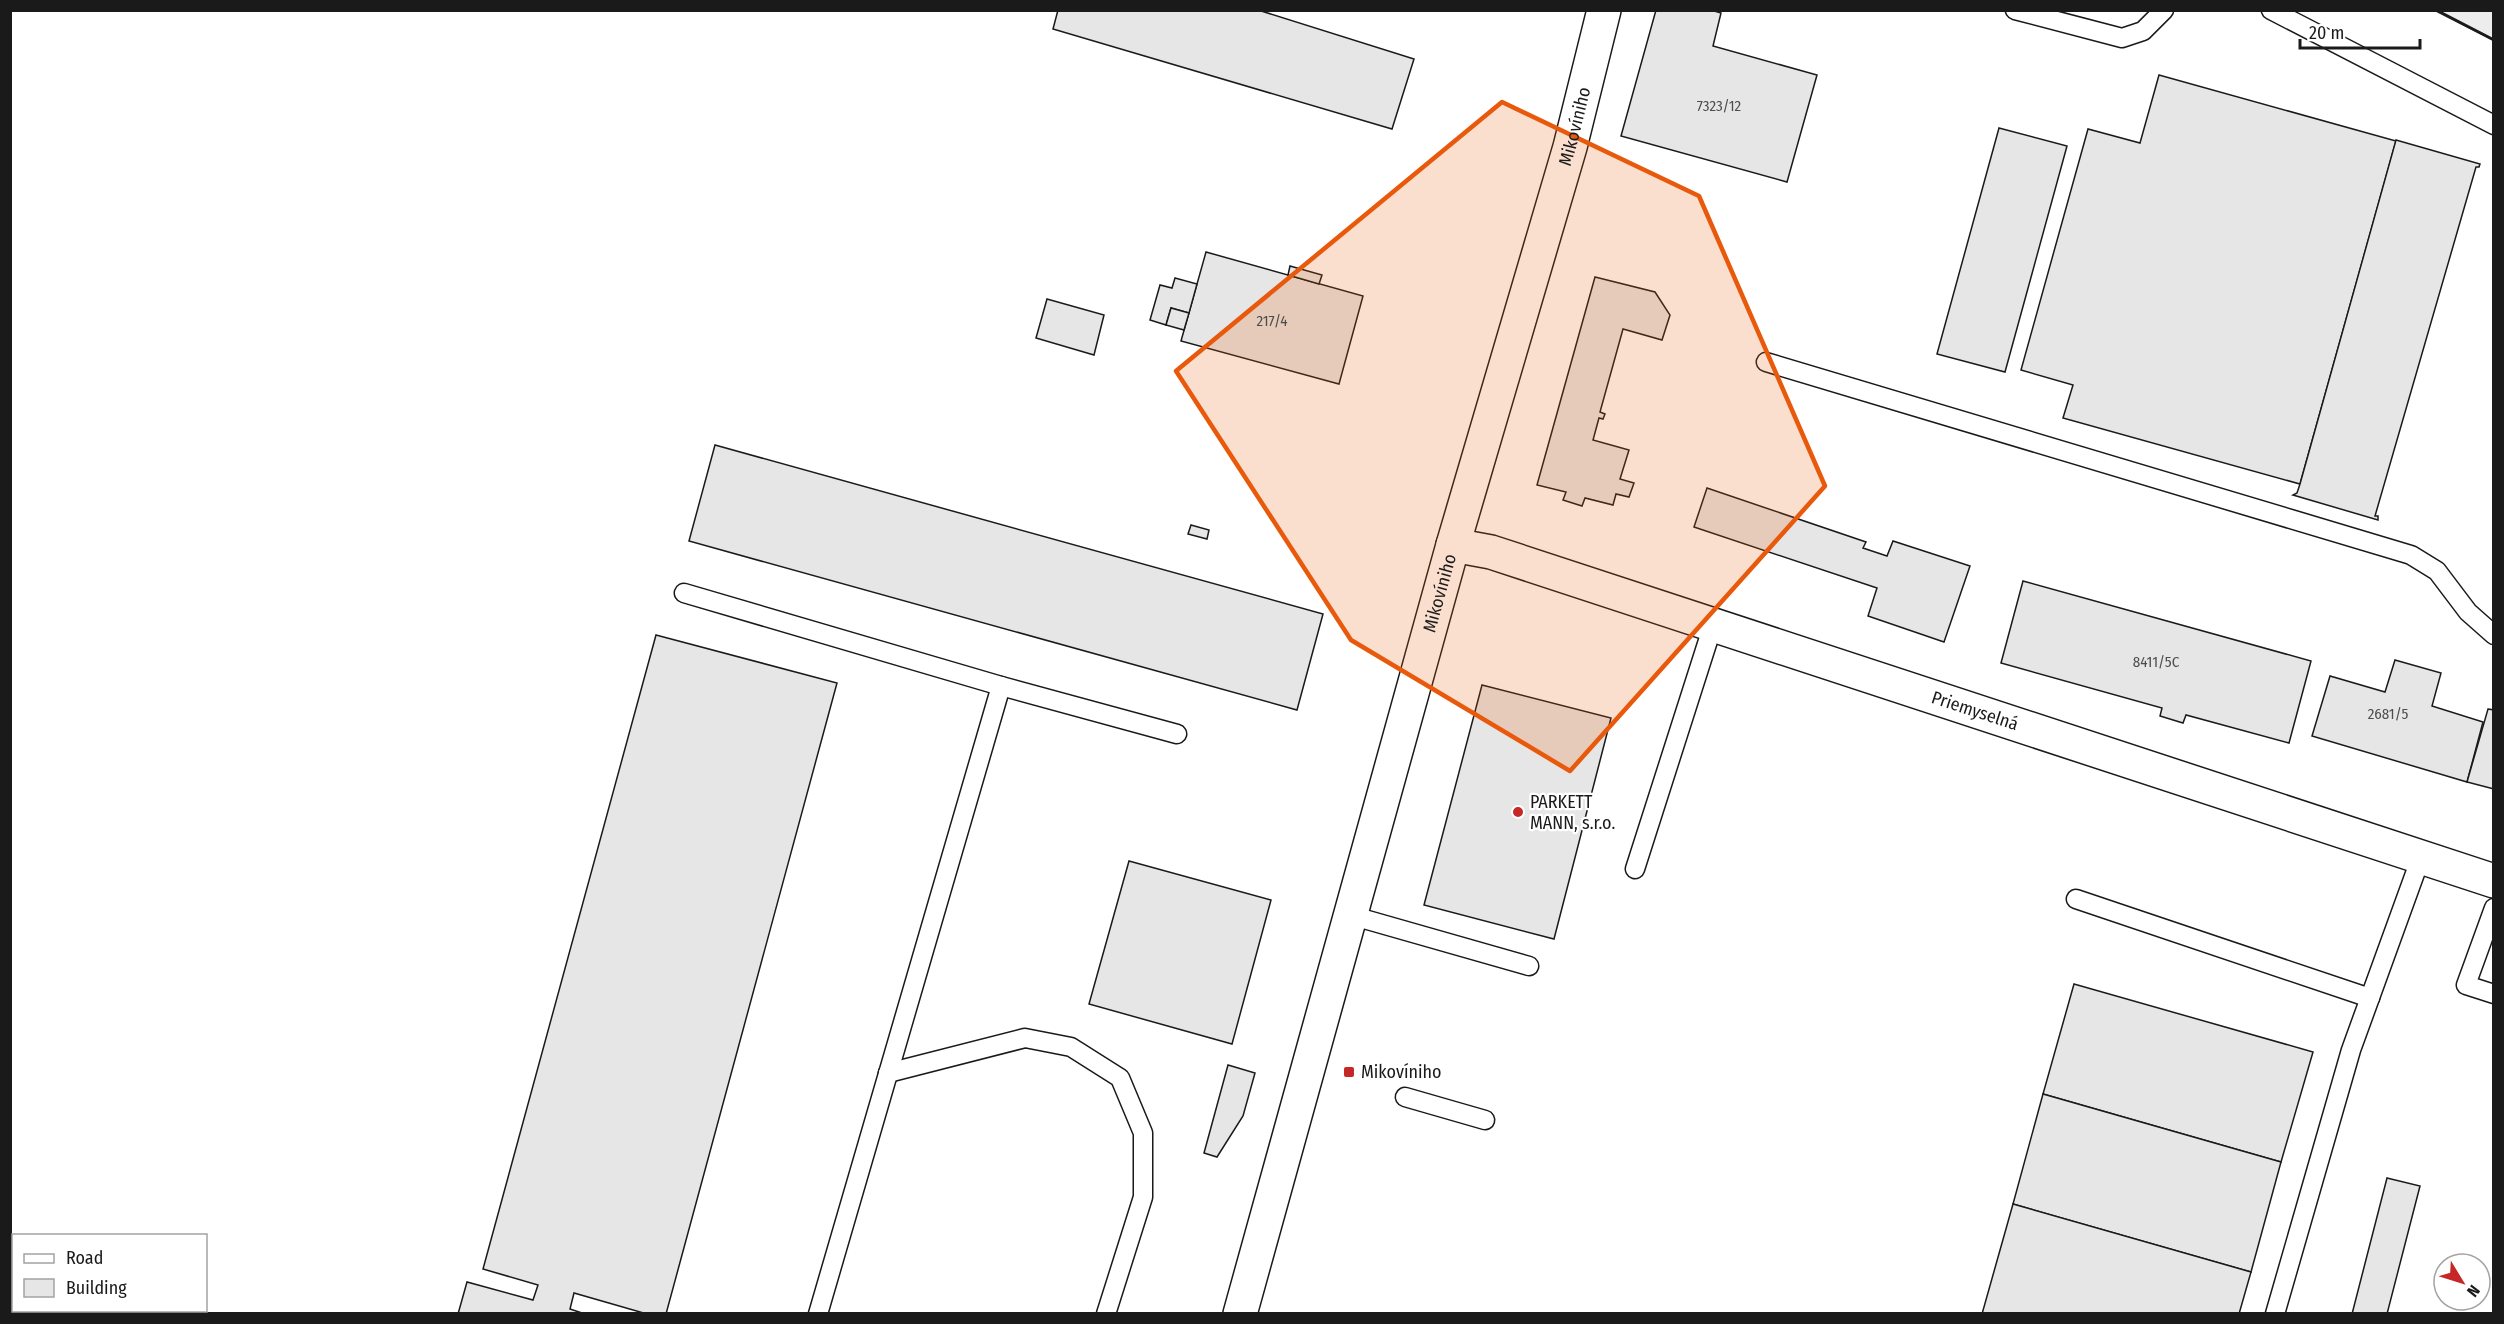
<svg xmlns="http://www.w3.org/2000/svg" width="2504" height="1324" viewBox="0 0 2504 1324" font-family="'Fira Sans Condensed',sans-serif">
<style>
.built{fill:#ededed;stroke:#6a6a6a;stroke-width:1.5}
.building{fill:#e6e6e6;stroke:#1a1a1a;stroke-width:1.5}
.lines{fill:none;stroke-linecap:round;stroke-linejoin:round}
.lane-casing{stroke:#1a1a1a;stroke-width:21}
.street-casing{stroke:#1a1a1a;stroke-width:36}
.lane{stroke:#fff;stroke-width:18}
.street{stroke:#fff;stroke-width:33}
.wall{stroke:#1a1a1a;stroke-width:3}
.marked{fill:#e8590c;fill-opacity:0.2;stroke:#e8590c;stroke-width:4.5;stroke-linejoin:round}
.poi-dot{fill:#c62828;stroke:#fff;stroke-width:2}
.labels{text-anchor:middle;stroke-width:4.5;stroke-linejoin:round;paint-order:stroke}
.number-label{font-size:15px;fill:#4d4d4d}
.street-label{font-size:18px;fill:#1a1a1a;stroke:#fff}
.poi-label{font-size:18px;fill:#1a1a1a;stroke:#fff;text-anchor:start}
</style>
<rect width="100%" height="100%" fill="#fff"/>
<!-- built -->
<polygon class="built" points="2436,11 2493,11 2493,40"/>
<!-- building -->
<g class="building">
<polygon points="1058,10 1258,10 1414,59 1392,129 1053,29"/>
<polygon points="1656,10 1711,10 1721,13 1713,46 1817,75 1787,182 1621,136"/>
<polygon points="2159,75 2396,141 2300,484 2063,418 2073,385 2021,370 2088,129 2140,143"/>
<polygon points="1999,128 2067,146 2005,372 1937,354"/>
<polygon points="2396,140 2480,164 2479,167 2476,167 2375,516 2378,516 2378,520 2293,495 2297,493 2300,484"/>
<polygon points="1206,252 1363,296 1339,384 1181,341"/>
<polygon points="1290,266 1322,275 1319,284 1288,275"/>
<polygon points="1595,277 1655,292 1670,315 1662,340 1623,329 1600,412 1605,414 1603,419 1599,418 1593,440 1629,450 1620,479 1634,483 1629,497 1616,494 1613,505 1585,498 1582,506 1563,500 1566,492 1537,485"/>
<polygon points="1175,278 1197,284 1189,313 1171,308 1166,325 1150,320 1160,285 1172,288"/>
<polygon points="1047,299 1104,315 1094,355 1036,338"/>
<polygon points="1171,308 1189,313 1184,330 1166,325"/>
<polygon points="715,445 1323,614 1297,710 689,541"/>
<polygon points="1707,488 1866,542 1863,548 1887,556 1893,541 1970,566 1944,642 1868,616 1877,588 1694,527"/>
<polygon points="1191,525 1209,530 1207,539 1188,534"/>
<polygon points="2023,581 2311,661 2289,743 2186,715 2183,723 2160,716 2162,708 2001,663"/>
<polygon points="656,635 837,683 666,1314 647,1314 574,1293 570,1309 585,1314 458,1314 467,1282 533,1300 538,1285 483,1269"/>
<polygon points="2395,660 2441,673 2432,706 2483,722 2467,782 2312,736 2330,676 2385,692"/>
<polygon points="1482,685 1611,718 1554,939 1424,905"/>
<polygon points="2488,709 2494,710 2494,789 2467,782"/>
<polygon points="1129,861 1271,900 1232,1044 1089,1004"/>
<polygon points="2074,984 2313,1052 2281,1162 2043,1094"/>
<polygon points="1228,1065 1255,1073 1243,1116 1217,1157 1204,1153"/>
<polygon points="2043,1094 2281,1162 2251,1272 2013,1204"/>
<polygon points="2387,1178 2420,1186 2387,1314 2352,1314"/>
<polygon points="2013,1204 2251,1272 2239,1314 1982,1314"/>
</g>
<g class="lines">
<!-- lane casing -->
<g class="lane-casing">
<g id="lane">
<polyline points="2015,10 2122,38 2143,31 2164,10"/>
<polyline points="2271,10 2494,125"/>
<polyline points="1766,362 2411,555 2437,571 2468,612 2494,635"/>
<polyline points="684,593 1001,686 1177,734"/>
<polyline points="1635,869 1713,625"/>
<polyline points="2076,899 2370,998"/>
<polyline points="2494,908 2466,985 2494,994"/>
<polyline points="1350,915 1529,966"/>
<polyline points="888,1073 1025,1038 1071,1047 1120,1078 1143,1133 1143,1197 1106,1314"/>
<polyline points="1405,1097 1485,1120"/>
<polyline points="818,1314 1001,686"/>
<polyline points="2275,1314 2351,1050 2421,857"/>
</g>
</g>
<!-- street casing -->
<g class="street-casing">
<g id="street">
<path id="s1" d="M 1453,545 L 1491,552 L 2494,881"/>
<path id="s2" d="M 1240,1314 L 1453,545 L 1570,147 L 1604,10"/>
</g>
</g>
<!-- lane -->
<use href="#lane" class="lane"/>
<!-- street -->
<use href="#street" class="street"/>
<!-- wall -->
<polyline class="wall" points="2436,10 2494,40"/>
</g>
<!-- marked area -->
<path class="marked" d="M 1502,102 L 1699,196 L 1825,486 L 1570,771 L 1351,640 L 1176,371 Z"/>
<!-- markers -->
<g class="poi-dot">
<circle cx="1518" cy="812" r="6"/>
<rect x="1343" y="1066" width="12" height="12" rx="3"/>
</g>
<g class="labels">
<!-- number labels -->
<g class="number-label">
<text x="1719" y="111">7323/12</text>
<text x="1272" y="326">217/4</text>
<text x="2156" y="667">8411/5C</text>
<text x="2388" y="719">2681/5</text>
</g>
<!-- street labels -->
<g class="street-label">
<text dy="6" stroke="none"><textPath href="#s2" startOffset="1234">Mikovíniho</textPath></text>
<text dy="6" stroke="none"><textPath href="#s2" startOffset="748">Mikovíniho</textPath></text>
<text dy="6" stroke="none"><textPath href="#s1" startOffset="548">Priemyselná</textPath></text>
</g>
<!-- poi labels -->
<g class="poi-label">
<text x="1530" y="808">PARKETT<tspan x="1530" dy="21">MANN, s.r.o.</tspan></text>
<text x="1361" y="1078">Mikovíniho</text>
</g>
</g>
<!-- border -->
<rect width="2504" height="1324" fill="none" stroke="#1a1a1a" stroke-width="24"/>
<!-- legend -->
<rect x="12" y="1234" width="195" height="78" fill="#ffffff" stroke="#a3a3a3" stroke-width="1.5"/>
<rect x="24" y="1254" width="30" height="9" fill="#ffffff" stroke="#a3a3a3" stroke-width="1.5"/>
<text x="66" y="1264" font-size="18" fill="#1a1a1a">Road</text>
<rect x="24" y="1279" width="30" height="18" fill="#e6e6e6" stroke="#a3a3a3" stroke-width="1.5"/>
<text x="66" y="1294" font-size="18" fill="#1a1a1a">Building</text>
<!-- north arrow -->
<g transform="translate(2462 1282) rotate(128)"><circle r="28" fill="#ffffff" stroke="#a3a3a3" stroke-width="1.5"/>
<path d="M0-4.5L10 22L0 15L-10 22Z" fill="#c62828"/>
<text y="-9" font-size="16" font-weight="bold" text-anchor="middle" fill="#1a1a1a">N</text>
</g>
<!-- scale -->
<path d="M2300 39v9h120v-9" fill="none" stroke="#1a1a1a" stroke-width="3"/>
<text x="2309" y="39" font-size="18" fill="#1a1a1a" stroke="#ffffff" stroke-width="4.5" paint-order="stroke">20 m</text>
</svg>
